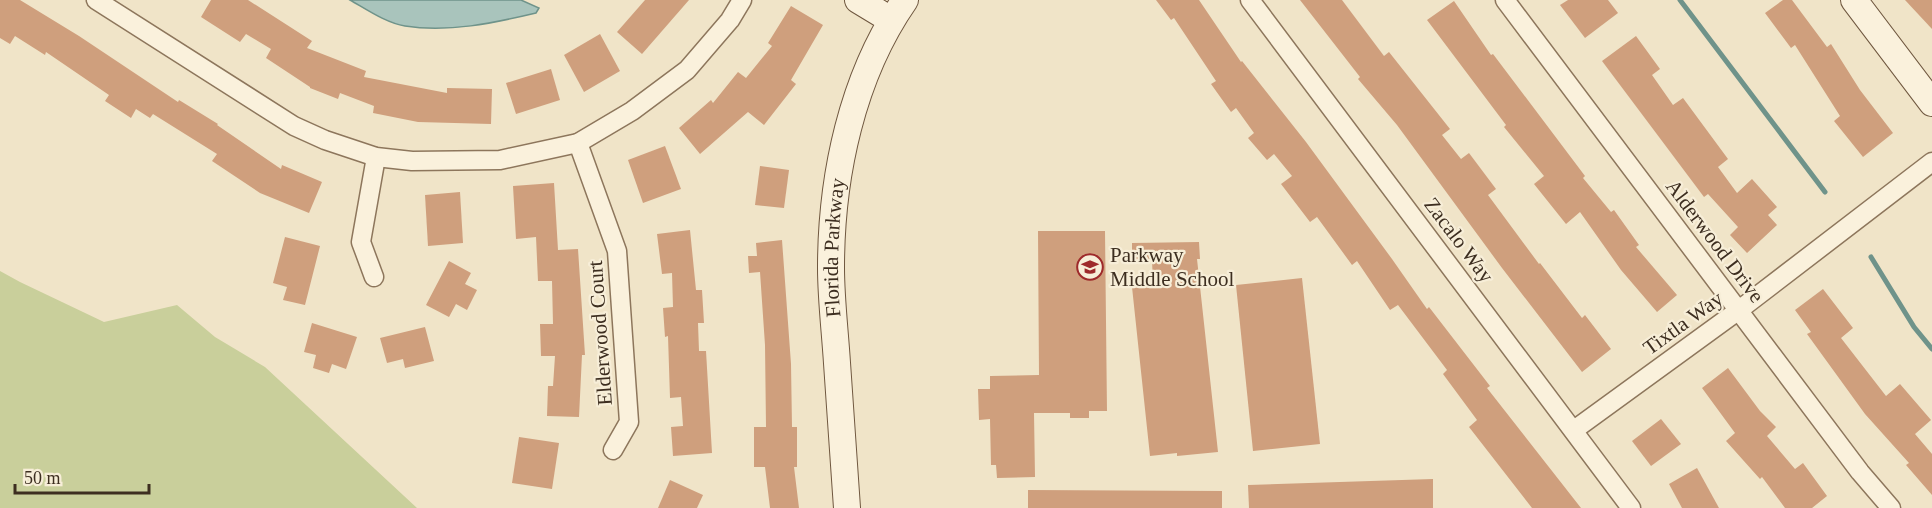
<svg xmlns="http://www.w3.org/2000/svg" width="1932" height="508" viewBox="0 0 1932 508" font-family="Georgia,serif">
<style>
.green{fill:#c9cf9b}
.water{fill:#a9c4bc;stroke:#6f938a;stroke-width:1.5}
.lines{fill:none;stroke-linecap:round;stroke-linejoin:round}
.stream{stroke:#6f938a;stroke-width:5}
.building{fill:#cf9f7d}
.street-casing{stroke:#8d765c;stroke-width:21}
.secondary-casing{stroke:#6f573f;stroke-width:28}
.street{stroke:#faf1dc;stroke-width:18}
.secondary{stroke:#faf1dc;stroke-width:26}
.labels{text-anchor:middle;stroke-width:4.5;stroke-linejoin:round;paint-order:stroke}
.street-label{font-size:21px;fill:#3d2e20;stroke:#f7eed8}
.poi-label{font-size:21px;fill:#3d2e20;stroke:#f7eed8;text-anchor:start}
</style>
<rect width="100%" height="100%" fill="#f0e4c8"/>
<!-- green -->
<polygon class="green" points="0,271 20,282 104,322 177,305 215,337 265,367 417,508 0,508"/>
<!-- water -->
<path class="water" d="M 350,0 L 521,0 L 539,8 L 536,13 C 494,23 448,33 405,26 C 386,23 366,9 350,0 Z"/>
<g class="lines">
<!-- stream -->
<g class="stream">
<polyline points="1680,0 1825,192"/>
<polyline points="1871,257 1914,327 1932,349"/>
</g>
</g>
<!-- building -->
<g class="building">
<polygon points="0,0 20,0 79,36 178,102 179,100 218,124 217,125 281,169 282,165 322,182 309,213 260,193 212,161 217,154 153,114 150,118 136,109 131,118 105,101 109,95 46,52 45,55 15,36 10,44 0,38"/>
<polygon points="211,0 248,0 312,41 307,48 366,71 364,77 447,93 447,88 492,89 491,124 418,122 373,113 374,106 340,93 338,99 310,88 310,87 266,58 271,49 246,34 240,42 201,17"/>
<polygon points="645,0 689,0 642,54 617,32"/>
<polygon points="1156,0 1199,0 1241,62 1242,61 1306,142 1392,259 1427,309 1429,307 1490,386 1487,388 1581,508 1532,508 1469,427 1477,420 1443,374 1447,370 1398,305 1390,310 1357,261 1352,265 1317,217 1310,222 1281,184 1292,176 1274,154 1267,160 1248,138 1254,133 1236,108 1231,112 1211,84 1216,81 1174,18 1171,20"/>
<polygon points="1300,0 1342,0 1384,56 1389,52 1450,129 1442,135 1461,159 1469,153 1496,189 1488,195 1539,264 1540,263 1582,318 1585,315 1611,349 1582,372 1502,268 1397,125 1358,79 1360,77"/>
<polygon points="1568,0 1608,0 1618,13 1585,38 1560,5"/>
<polygon points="1783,0 1792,0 1827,47 1831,44 1860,90 1893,133 1863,157 1834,121 1840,116 1795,45 1791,48 1765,13"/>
<polygon points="1905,0 1932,0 1932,29"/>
<polygon points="1454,1 1491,55 1493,54 1585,176 1583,178 1611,212 1614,210 1639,245 1636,247 1677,295 1657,312 1621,270 1580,212 1566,224 1534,184 1544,176 1504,127 1506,125 1427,20"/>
<polygon points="791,6 823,25 791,80 796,84 764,125 748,112 700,154 679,128 711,100 713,103 738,72 746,78 772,46 768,43"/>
<polygon points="600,34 620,71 584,92 564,55"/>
<polygon points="1636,36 1660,69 1652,75 1673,105 1683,98 1728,159 1718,167 1737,193 1752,179 1777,207 1768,215 1777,225 1747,253 1730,235 1738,227 1708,194 1704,197 1602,61"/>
<polygon points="551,69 560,100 516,114 506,83"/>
<polygon points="665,146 681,189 643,203 628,160"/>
<polygon points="760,166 789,170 784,208 755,205"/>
<polygon points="554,183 558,250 578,249 585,355 582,355 579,417 547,416 548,386 553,386 555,356 541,356 540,324 553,324 552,281 538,281 536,237 516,239 513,186"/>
<polygon points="460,192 463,243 428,246 425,195"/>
<polygon points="690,230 696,290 702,290 704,323 698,323 699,351 706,351 712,453 673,456 671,427 683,426 681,397 670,398 668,336 665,337 663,308 673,307 672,273 662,274 657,234"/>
<polygon points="1038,231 1105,231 1107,411 1089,411 1089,418 1070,418 1070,413 1034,413 1035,477 997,478 996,465 991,465 990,419 979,420 978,389 990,389 990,376 1039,375"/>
<polygon points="285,237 320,246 305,305 283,300 287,287 273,283"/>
<polygon points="782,240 791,364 792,427 797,427 797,467 794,467 799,508 770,508 765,467 754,467 754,427 766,427 765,345 760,272 749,273 748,256 757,256 756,243"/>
<polygon points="1199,242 1200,259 1197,259 1218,452 1177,456 1177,453 1150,456 1132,287 1153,285 1152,259 1132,259 1132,243"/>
<polygon points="449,261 471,273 465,284 477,290 467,310 456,304 449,317 426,305"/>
<polygon points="1302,278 1320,444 1253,451 1236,285"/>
<polygon points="1823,289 1853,328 1841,338 1886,396 1900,384 1931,420 1915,434 1932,454 1932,495 1906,465 1909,463 1865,414 1807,334 1811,332 1795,310"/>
<polygon points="312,323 357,337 346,369 332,364 329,373 313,368 316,355 304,352"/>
<polygon points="425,327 434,361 405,368 403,359 387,363 380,338"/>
<polygon points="1728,368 1760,411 1776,427 1767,436 1795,469 1803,463 1827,496 1812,508 1785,508 1762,477 1760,479 1726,441 1735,433 1702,388"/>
<polygon points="1661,419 1681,444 1651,466 1632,441"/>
<polygon points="519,437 559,443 552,489 512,483"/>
<polygon points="1697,468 1719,508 1682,508 1669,484"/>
<polygon points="1433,479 1433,508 1249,508 1248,485"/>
<polygon points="670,480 703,495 697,508 658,508"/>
<polygon points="1028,490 1222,491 1222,508 1028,508"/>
</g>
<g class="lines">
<!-- street casing -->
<g class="street-casing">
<g id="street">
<polyline points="96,0 294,126 325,140 376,157 412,161 500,160 578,143 632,111 687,70 730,20 742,0"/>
<polyline points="1250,0 1631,508"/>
<polyline points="1505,0 1860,472 1891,508"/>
<polyline points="578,143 617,251 629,422 613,450"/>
<polyline points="374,277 361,242 376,157"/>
<polyline points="1574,430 1739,310 1932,162"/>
</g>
</g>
<!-- secondary casing -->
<g class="secondary-casing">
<g id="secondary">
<polyline points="858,0 891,20"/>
<polyline points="1854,0 1932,103"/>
<path id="s1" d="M 847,508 C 844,460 840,411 837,363 C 835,331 831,299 831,268 C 831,176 852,76 905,0"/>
</g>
</g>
<!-- street -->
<use href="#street" class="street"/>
<!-- secondary -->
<use href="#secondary" class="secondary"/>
</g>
<!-- icons -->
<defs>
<g id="school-ring" transform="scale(1.35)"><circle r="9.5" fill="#f7eed8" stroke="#9e2a2b" stroke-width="1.5"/><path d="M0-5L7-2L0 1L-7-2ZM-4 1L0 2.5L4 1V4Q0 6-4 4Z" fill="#9e2a2b"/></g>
</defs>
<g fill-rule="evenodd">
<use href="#school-ring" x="1090" y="267"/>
</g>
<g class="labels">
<!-- street labels -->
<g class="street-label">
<text transform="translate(1459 240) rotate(53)" y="7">Zacalo Way</text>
<text transform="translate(1715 241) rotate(53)" y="7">Alderwood Drive</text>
<text dy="7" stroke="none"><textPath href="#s1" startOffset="261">Florida Parkway</textPath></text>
<text transform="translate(1683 323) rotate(-36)" y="7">Tixtla Way</text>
<text transform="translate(600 333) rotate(-94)" y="7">Elderwood Court</text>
</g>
<!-- poi labels -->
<g class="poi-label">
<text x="1110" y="262">Parkway<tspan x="1110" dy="24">Middle School</tspan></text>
</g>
</g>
<!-- scale -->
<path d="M15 484v9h134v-9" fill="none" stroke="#3d2e20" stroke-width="3"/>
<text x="24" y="484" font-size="18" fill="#3d2e20" stroke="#f7eed8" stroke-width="4.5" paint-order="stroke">50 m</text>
</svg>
